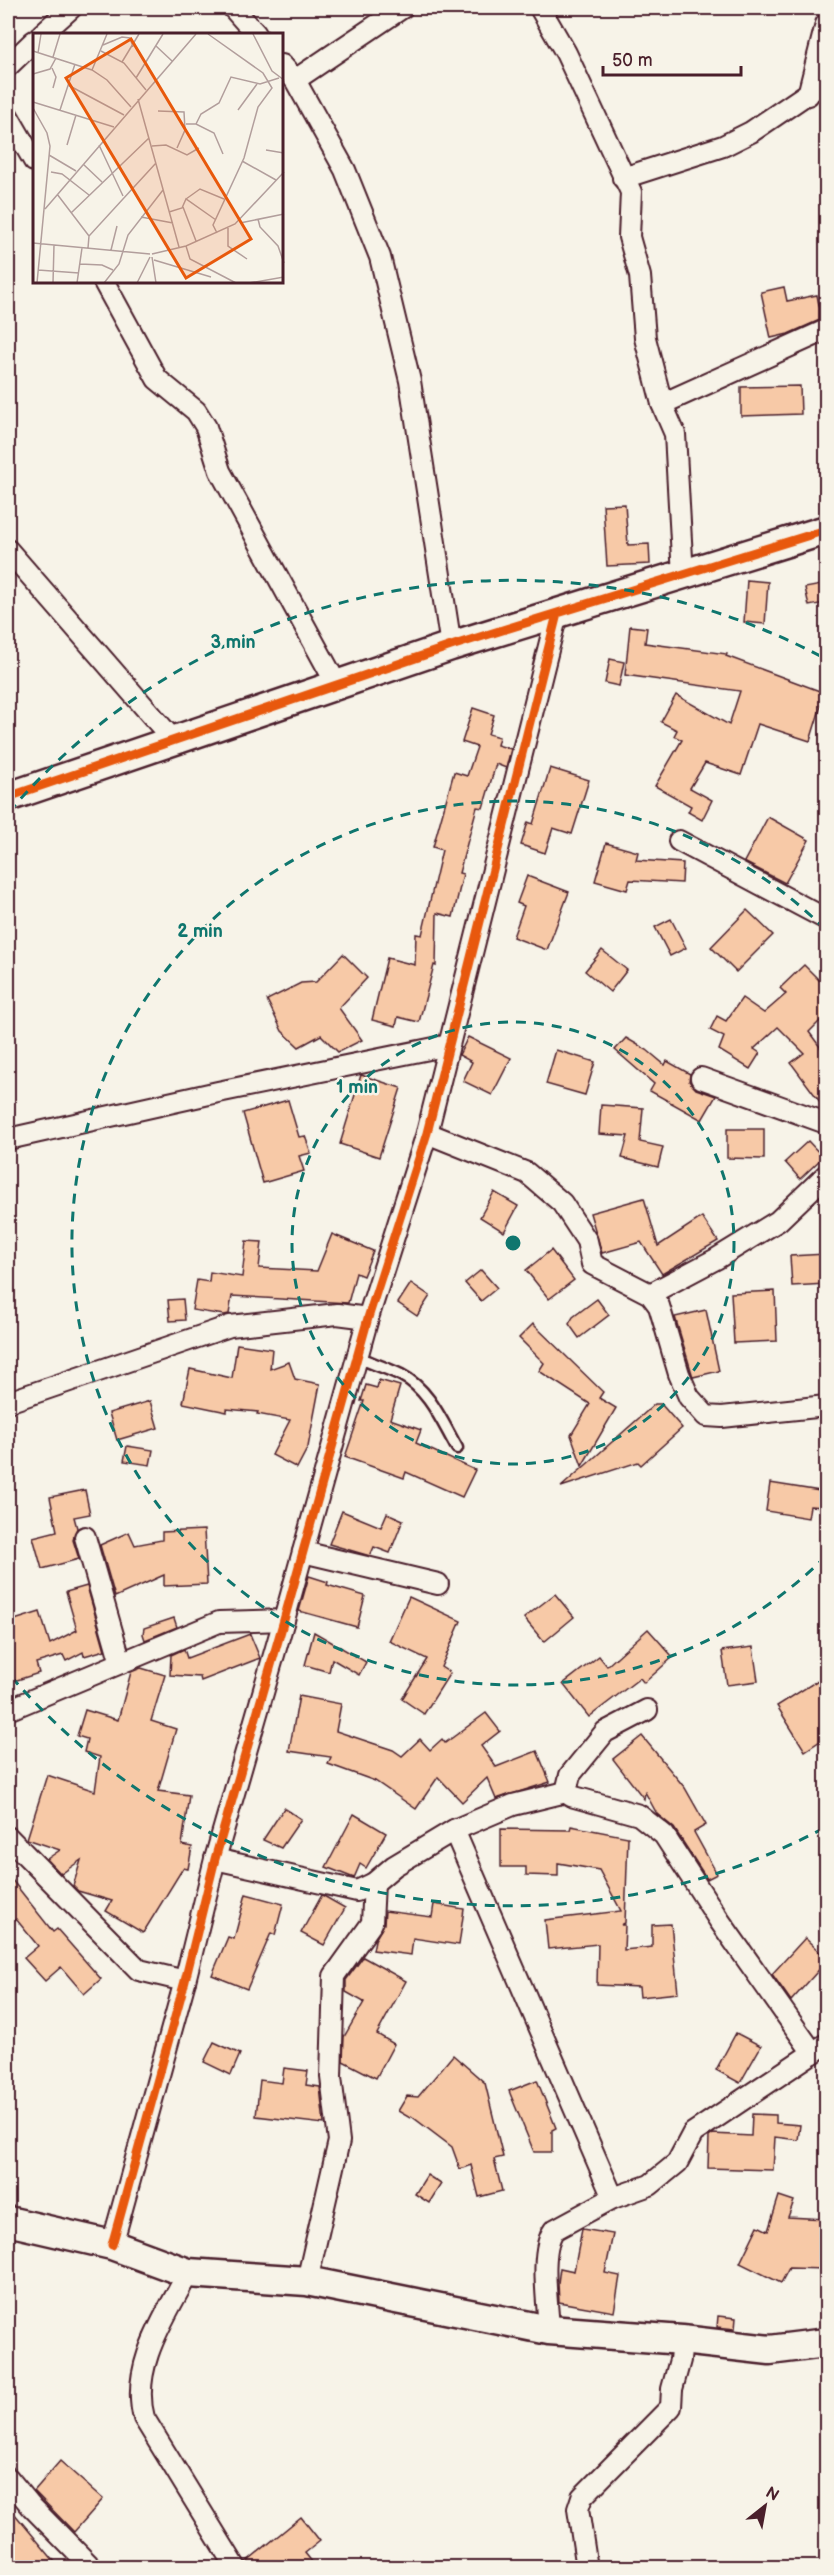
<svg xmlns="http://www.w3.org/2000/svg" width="834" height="2575" viewBox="0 0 834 2575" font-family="'Balsamiq Sans',sans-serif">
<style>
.building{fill:#f7c9a7;stroke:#4a1f2b;stroke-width:1.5}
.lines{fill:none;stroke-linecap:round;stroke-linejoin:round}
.lane-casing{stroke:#4a1f2b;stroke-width:15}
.street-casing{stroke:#4a1f2b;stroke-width:24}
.secondary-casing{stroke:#4a1f2b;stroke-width:33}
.lane{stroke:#f7f3e8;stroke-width:10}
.street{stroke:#f7f3e8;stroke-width:20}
.secondary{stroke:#f7f3e8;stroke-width:28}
.cycleway-casing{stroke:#f7f3e8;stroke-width:13}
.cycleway{stroke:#e8590c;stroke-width:9}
.ring{fill:none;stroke:#0f766e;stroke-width:3;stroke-dasharray:10 8}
.inset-road{fill:none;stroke:#b29e9c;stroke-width:1.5}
.view{fill:#e8590c;fill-opacity:0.15;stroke:#e8590c;stroke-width:3}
.inset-edge{fill:none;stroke:#4a1f2b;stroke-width:3}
.centre{fill:#0f766e;stroke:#f7f3e8;stroke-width:3}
.ring-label{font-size:18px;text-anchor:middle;font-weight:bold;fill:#0f766e;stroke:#f7f3e8;stroke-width:5;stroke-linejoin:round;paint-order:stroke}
</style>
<rect width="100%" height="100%" fill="#f7f3e8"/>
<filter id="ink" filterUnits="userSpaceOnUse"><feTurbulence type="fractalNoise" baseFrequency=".0167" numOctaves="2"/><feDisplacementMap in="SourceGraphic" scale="12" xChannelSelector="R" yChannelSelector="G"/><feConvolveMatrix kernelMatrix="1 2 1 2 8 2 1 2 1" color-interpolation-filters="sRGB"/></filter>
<g filter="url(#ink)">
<!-- building -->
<g class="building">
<polygon points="784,287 787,301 817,295 822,319 788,334 771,338 761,292"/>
<polygon points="800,386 801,414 741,416 741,387"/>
<polygon points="625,504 628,545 649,544 650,564 607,566 603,505"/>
<polygon points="747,580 768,582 765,624 744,622"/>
<polygon points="821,585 825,603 809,606 805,588"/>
<polygon points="630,626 647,628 645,643 727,654 726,656 825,693 810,741 758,724 741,775 705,763 690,788 712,800 702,820 688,812 691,806 655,786 682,740 674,736 677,730 661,722 676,695 729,725 740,691 625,675"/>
<polygon points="610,659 624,662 619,686 605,683"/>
<polygon points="473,708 494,715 488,734 499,737 497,745 511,749 506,768 496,764 483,808 477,807 459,873 463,874 453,917 437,913 436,966 434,965 419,1022 398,1017 396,1026 372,1020 387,958 415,965 416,934 422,935 442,850 433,847 454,772 467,776 477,747 462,742"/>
<polygon points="550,768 589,780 572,834 553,828 545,853 521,845 528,822 533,824"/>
<polygon points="768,817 809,840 785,883 744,862"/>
<polygon points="606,843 638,852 636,860 683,863 682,883 630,880 627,890 595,881"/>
<polygon points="527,876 569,892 547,950 513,937 524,906 517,903"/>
<polygon points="747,910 773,935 736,972 711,947"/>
<polygon points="671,919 686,948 670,956 655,927"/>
<polygon points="602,950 627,970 610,992 585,971"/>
<polygon points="343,954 367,978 339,1008 362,1040 338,1052 321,1035 299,1047 282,1031 267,1000 301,983 316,982"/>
<polygon points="804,965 826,987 826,1015 809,1032 826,1055 826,1110 791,1063 804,1053 778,1027 754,1049 760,1053 750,1069 719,1050 724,1037 710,1030 717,1016 726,1021 742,998 764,1013 786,994 780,988"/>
<polygon points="468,1037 511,1058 492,1095 463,1081 472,1062 459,1055"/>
<polygon points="626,1038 647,1050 665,1065 667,1061 690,1074 689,1081 696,1089 716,1096 702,1120 650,1091 654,1084 615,1050"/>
<polygon points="556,1050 595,1062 585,1095 546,1084"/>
<polygon points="361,1075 401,1088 379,1157 340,1144"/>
<polygon points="288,1100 299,1137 305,1136 311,1153 299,1156 304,1171 263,1183 243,1113"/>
<polygon points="601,1105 643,1108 640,1142 663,1147 658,1167 622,1158 628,1136 599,1134"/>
<polygon points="727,1129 764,1129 764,1159 727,1158"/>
<polygon points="808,1141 823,1157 800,1179 785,1162"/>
<polygon points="494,1192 518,1206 504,1232 480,1217"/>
<polygon points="644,1198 658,1246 702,1217 718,1241 662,1274 641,1242 602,1253 590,1213"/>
<polygon points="332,1234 373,1251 363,1276 356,1273 348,1303 232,1296 229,1314 224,1315 192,1310 197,1280 209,1282 210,1272 242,1277 246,1241 262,1242 259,1268 317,1271"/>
<polygon points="551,1250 574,1280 549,1299 526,1270"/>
<polygon points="826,1254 826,1284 792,1286 790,1256"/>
<polygon points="481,1270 497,1288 481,1301 465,1283"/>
<polygon points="411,1283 430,1296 417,1316 398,1303"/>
<polygon points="775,1291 777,1341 734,1343 731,1293"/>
<polygon points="183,1299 185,1320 170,1321 168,1300"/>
<polygon points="597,1299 609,1315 579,1338 569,1324 573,1317"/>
<polygon points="706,1310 719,1371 693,1377 675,1317"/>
<polygon points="533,1324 603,1392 599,1398 616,1408 582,1466 571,1435 590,1404 539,1371 544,1363 519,1338"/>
<polygon points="237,1344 272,1349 270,1369 289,1362 295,1379 320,1384 308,1447 297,1468 272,1455 290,1420 257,1414 258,1412 227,1409 227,1412 183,1403 190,1369 232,1378"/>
<polygon points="379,1380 400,1386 390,1419 421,1430 416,1443 475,1470 462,1497 406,1472 404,1478 345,1457 364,1401 361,1401 366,1385 377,1388"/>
<polygon points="150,1401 158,1428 117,1440 109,1413"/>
<polygon points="655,1404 661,1404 682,1428 641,1465 638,1462 561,1487"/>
<polygon points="127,1446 153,1450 150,1465 124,1461"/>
<polygon points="770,1483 826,1492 825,1507 810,1506 808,1518 766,1511"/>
<polygon points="85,1490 90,1514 74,1517 77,1528 73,1540 79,1559 42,1569 33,1537 57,1531 50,1497"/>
<polygon points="342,1511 381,1527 387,1513 403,1520 390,1553 374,1547 370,1556 329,1544"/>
<polygon points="204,1530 207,1584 164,1586 164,1575 115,1597 100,1545 129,1532 135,1545 162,1540 162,1532"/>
<polygon points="309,1576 328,1582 327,1585 365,1596 357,1627 299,1611"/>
<polygon points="87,1586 105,1650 84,1656 83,1652 66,1661 63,1655 36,1663 39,1673 14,1681 8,1660 8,1622 40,1612 50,1644 77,1630 66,1592"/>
<polygon points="555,1594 574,1617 544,1642 524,1618"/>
<polygon points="409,1597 461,1621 441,1667 450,1673 424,1714 402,1699 427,1659 389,1641"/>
<polygon points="174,1618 177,1627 145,1640 143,1634 144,1628"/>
<polygon points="648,1629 673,1657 644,1683 640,1678 589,1717 563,1684 599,1656 607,1666"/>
<polygon points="314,1632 366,1662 359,1675 332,1659 329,1672 305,1665"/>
<polygon points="250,1634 260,1658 201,1681 200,1677 170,1675 171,1655 184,1649 187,1658"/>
<polygon points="753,1647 758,1681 727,1685 722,1651"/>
<polygon points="141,1668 165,1675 151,1721 176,1729 158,1791 189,1795 182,1845 192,1847 188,1869 183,1868 143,1933 106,1911 112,1901 78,1891 73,1886 81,1860 61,1874 47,1859 60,1850 27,1839 47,1775 95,1791 100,1757 84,1752 87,1739 77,1736 85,1710 118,1720 131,1672"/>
<polygon points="826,1675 826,1737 805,1751 777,1706"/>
<polygon points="299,1696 341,1704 336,1731 393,1750 402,1756 420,1739 430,1750 442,1739 445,1743 486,1713 500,1731 481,1746 496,1767 537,1751 550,1782 496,1799 487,1778 462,1802 438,1777 416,1809 375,1781 328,1764 331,1757 289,1751"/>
<polygon points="642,1736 685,1788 706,1825 694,1832 717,1874 707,1879 674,1828 657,1814 645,1792 644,1799 613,1759"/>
<polygon points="284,1808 301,1819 281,1848 263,1840"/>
<polygon points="354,1814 386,1833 366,1868 360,1864 354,1878 326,1867"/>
<polygon points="571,1826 628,1837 625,1923 621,1925 625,1925 624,1950 652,1947 652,1925 671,1924 678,1993 640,1997 639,1987 597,1985 598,1944 548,1949 545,1920 621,1911 599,1870 558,1863 558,1876 526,1875 526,1867 501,1867 501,1829 570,1830"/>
<polygon points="8,1875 53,1932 57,1929 101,1979 84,1994 61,1967 45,1981 24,1958 38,1946 16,1919 8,1925"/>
<polygon points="246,1894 283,1904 275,1935 271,1933 247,1989 212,1975 228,1937 234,1939"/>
<polygon points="322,1895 345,1908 324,1945 301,1933"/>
<polygon points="434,1904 464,1909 459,1945 413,1938 411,1955 373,1950 375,1940 384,1924 385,1911 432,1917"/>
<polygon points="805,1938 826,1958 826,1962 791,2001 772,1974"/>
<polygon points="363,1957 406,1981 377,2034 394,2044 376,2078 343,2061 344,2037 364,2002 346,1992 346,1980"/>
<polygon points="736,2033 761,2046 740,2083 716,2070"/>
<polygon points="214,2042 240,2054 231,2075 204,2062"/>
<polygon points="453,2055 485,2083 503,2157 494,2159 502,2191 479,2197 471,2165 460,2169 452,2147 411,2116 410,2118 398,2111 407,2096 418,2097"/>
<polygon points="284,2068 308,2071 306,2085 320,2087 324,2124 256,2116 260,2080 282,2083"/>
<polygon points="537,2080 556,2128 552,2130 552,2152 534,2152 509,2091"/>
<polygon points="752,2114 776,2115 776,2123 800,2125 798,2140 775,2137 773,2170 708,2168 709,2137 713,2134 751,2136"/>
<polygon points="427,2175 441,2184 429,2203 415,2194"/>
<polygon points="779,2196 794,2201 788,2217 826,2219 826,2269 789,2268 781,2283 740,2263 758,2226 768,2231"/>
<polygon points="582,2229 613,2234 605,2273 620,2276 614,2312 559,2302 558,2283 560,2268 574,2271"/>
<polygon points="718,2316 736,2318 735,2329 717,2327"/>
<polygon points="60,2461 103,2499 74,2532 34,2491"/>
<polygon points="8,2506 60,2568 40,2568 33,2562 27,2568 20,2568 8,2553"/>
<polygon points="301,2517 320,2541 305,2553 317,2568 248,2568 246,2562"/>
</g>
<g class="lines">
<!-- lane casing -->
<g class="lane-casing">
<path id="lane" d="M 357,1357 C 371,1363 387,1368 401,1375 C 429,1389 442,1422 457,1448"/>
</g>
<!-- street casing -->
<g class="street-casing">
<g id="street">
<polyline points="233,8 256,34"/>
<polyline points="540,8 566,53 631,192 629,237 640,276 645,338 662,404 675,434 683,576"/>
<polyline points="42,34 71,8"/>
<polyline points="282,65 295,80 345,170 380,257 410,381 451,646"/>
<polyline points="8,66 34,41"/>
<polyline points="295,80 402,8"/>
<polyline points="808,95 826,24"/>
<polyline points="8,116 34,161"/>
<polyline points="623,178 723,146 751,132 826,81"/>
<polyline points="104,282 157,379 196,411 206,427 220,471 337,685"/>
<polyline points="662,404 826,330"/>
<polyline points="8,550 174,741"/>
<polyline points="679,841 826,919"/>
<polyline points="701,1078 826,1123"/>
<polyline points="427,1133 527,1173 562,1203 587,1241 592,1264 650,1294 659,1306 679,1374 689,1397 706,1416 722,1417 826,1406"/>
<polyline points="8,1139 218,1092 449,1045"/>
<polyline points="650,1294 716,1259 778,1221 826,1175"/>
<polyline points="8,1402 230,1326 337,1314 368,1318"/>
<polyline points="85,1537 121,1663"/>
<polyline points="303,1552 438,1584"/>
<polyline points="8,1710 219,1622 284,1620"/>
<polyline points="566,1792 570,1775 605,1732 647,1710"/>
<polyline points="454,1830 513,1805 566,1792 571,1796 639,1815 664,1835 719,1920 813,2053"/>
<polyline points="8,1837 139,1970 185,1981"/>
<polyline points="215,1859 357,1891 374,1883 394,1866 454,1830 613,2198"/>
<polyline points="112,2245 185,1981 215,1859 284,1620 368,1318 427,1133 557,614"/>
<path d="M 188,2273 C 165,2317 130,2367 144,2418 L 236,2568"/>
<polyline points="307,2281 339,2141 331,2077 334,1976 372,1923 374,1883"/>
<path d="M 549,2330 C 548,2304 539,2251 554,2230 L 613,2198 L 650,2185 L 677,2163 L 693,2133 L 826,2044"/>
<polyline points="8,2478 32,2507 92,2568"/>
<polyline points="587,2568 578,2509 582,2497 671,2407 672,2389 680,2360 682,2340"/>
</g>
</g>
<!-- secondary casing -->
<g class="secondary-casing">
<g id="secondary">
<polyline points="8,797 451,646 826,530"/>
<polyline points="8,2221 112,2245 188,2273 307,2281 549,2330 682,2340 770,2350 826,2343"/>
</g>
</g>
<!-- lane -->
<use href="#lane" class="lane"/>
<!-- street -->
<use href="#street" class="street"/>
<!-- secondary -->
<use href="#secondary" class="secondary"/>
<!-- cycleway casing -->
<g class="cycleway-casing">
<g id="cycleway">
<polyline points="8,797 451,646 826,530"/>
<polyline points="112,2245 185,1981 215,1859 284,1620 368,1318 427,1133 557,614"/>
</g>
</g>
<!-- cycleway -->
<use href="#cycleway" class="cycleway"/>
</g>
</g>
<!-- distance rings -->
<g class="ring">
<circle cx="513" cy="1243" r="221"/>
<path d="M826 1556A442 442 0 1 1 826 930"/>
<path d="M824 1828A663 663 0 0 1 9 1674M9 812A663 663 0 0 1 824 658"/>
</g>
<!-- overview -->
<g transform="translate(33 33)">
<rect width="250" height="250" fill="#f7f3e8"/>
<path class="inset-road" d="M 175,1 L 230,40 L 239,55 L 225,74 L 211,125 L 180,192 L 184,200M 220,1 L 239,38 L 251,47M 70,12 L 89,4 L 97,5 L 100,14M 123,13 L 139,28M 0,18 L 59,37 L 74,47 L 98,74M 68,18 L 91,30 L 113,57M 5,20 L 8,1M 20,24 L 27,1M 89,29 L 106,1M 19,35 L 23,44 L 20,55M 59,37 L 74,1M 0,41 L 17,36 L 23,25M 103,45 L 130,1M 35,52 L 91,82M 105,66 L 146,214M 0,69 L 81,94M 0,75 L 14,100 L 17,113 L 4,250M 27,77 L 42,31M 205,77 L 224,51M 125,78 L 151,79 L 152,97 L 144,115M 153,91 L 163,91 L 181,100 L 190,121M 163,91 L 168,81 L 186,70 L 198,44 L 227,51 L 246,45M 34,112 L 43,82M 66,112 L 90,163M 119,113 L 133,112 L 154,122 L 166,115M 233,117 L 251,120M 16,122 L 43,138M 209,128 L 243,147M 50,131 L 69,149M 18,139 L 29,141 L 56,162M 24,161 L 56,203M 153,166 L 167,156 L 191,166M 150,174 L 163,208M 12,176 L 163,1M 136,179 L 149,175 L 153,166 L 183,187M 38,180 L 116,105M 108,184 L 140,190M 225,186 L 227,194 L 245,213 L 251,230M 207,190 L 251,181M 195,195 L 195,213 L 214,226M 0,210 L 117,221M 153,213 L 157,226 L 203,250M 55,215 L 56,203 L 123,130M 78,217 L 84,193M 119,221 L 153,213 L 202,191 L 251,139M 119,224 L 123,250M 121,227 L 178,244M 47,231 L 69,232 L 80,237M 5,237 L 46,240M 20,250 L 21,212M 44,250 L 49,215M 71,250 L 86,231 L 95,202 L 130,157M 104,250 L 117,224M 216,250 L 251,244"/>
<path class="view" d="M 98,6 L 218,206 L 153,245 L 33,45 Z"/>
<rect width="250" height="250" class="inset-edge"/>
</g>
<circle cx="513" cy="1243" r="9" class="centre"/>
<g class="ring-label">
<text x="233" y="648">3 min</text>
<text x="200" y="937">2 min</text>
<text x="357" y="1093">1 min</text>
</g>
<!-- margin -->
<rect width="834" height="2575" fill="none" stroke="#f7f3e8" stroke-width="30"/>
<rect x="15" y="15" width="804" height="2545" fill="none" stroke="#4a1f2b" stroke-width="2" filter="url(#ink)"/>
<!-- north arrow -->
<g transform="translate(765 2506) rotate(31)" stroke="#f7f3e8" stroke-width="4.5" paint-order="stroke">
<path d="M0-4.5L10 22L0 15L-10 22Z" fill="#4a1f2b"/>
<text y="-9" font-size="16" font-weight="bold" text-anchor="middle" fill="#4a1f2b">N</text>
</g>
<!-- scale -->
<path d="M603 66v9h138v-9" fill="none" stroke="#4a1f2b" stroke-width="3"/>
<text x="612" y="66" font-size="18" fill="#4a1f2b" stroke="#f7f3e8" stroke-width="4.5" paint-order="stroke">50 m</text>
</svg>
